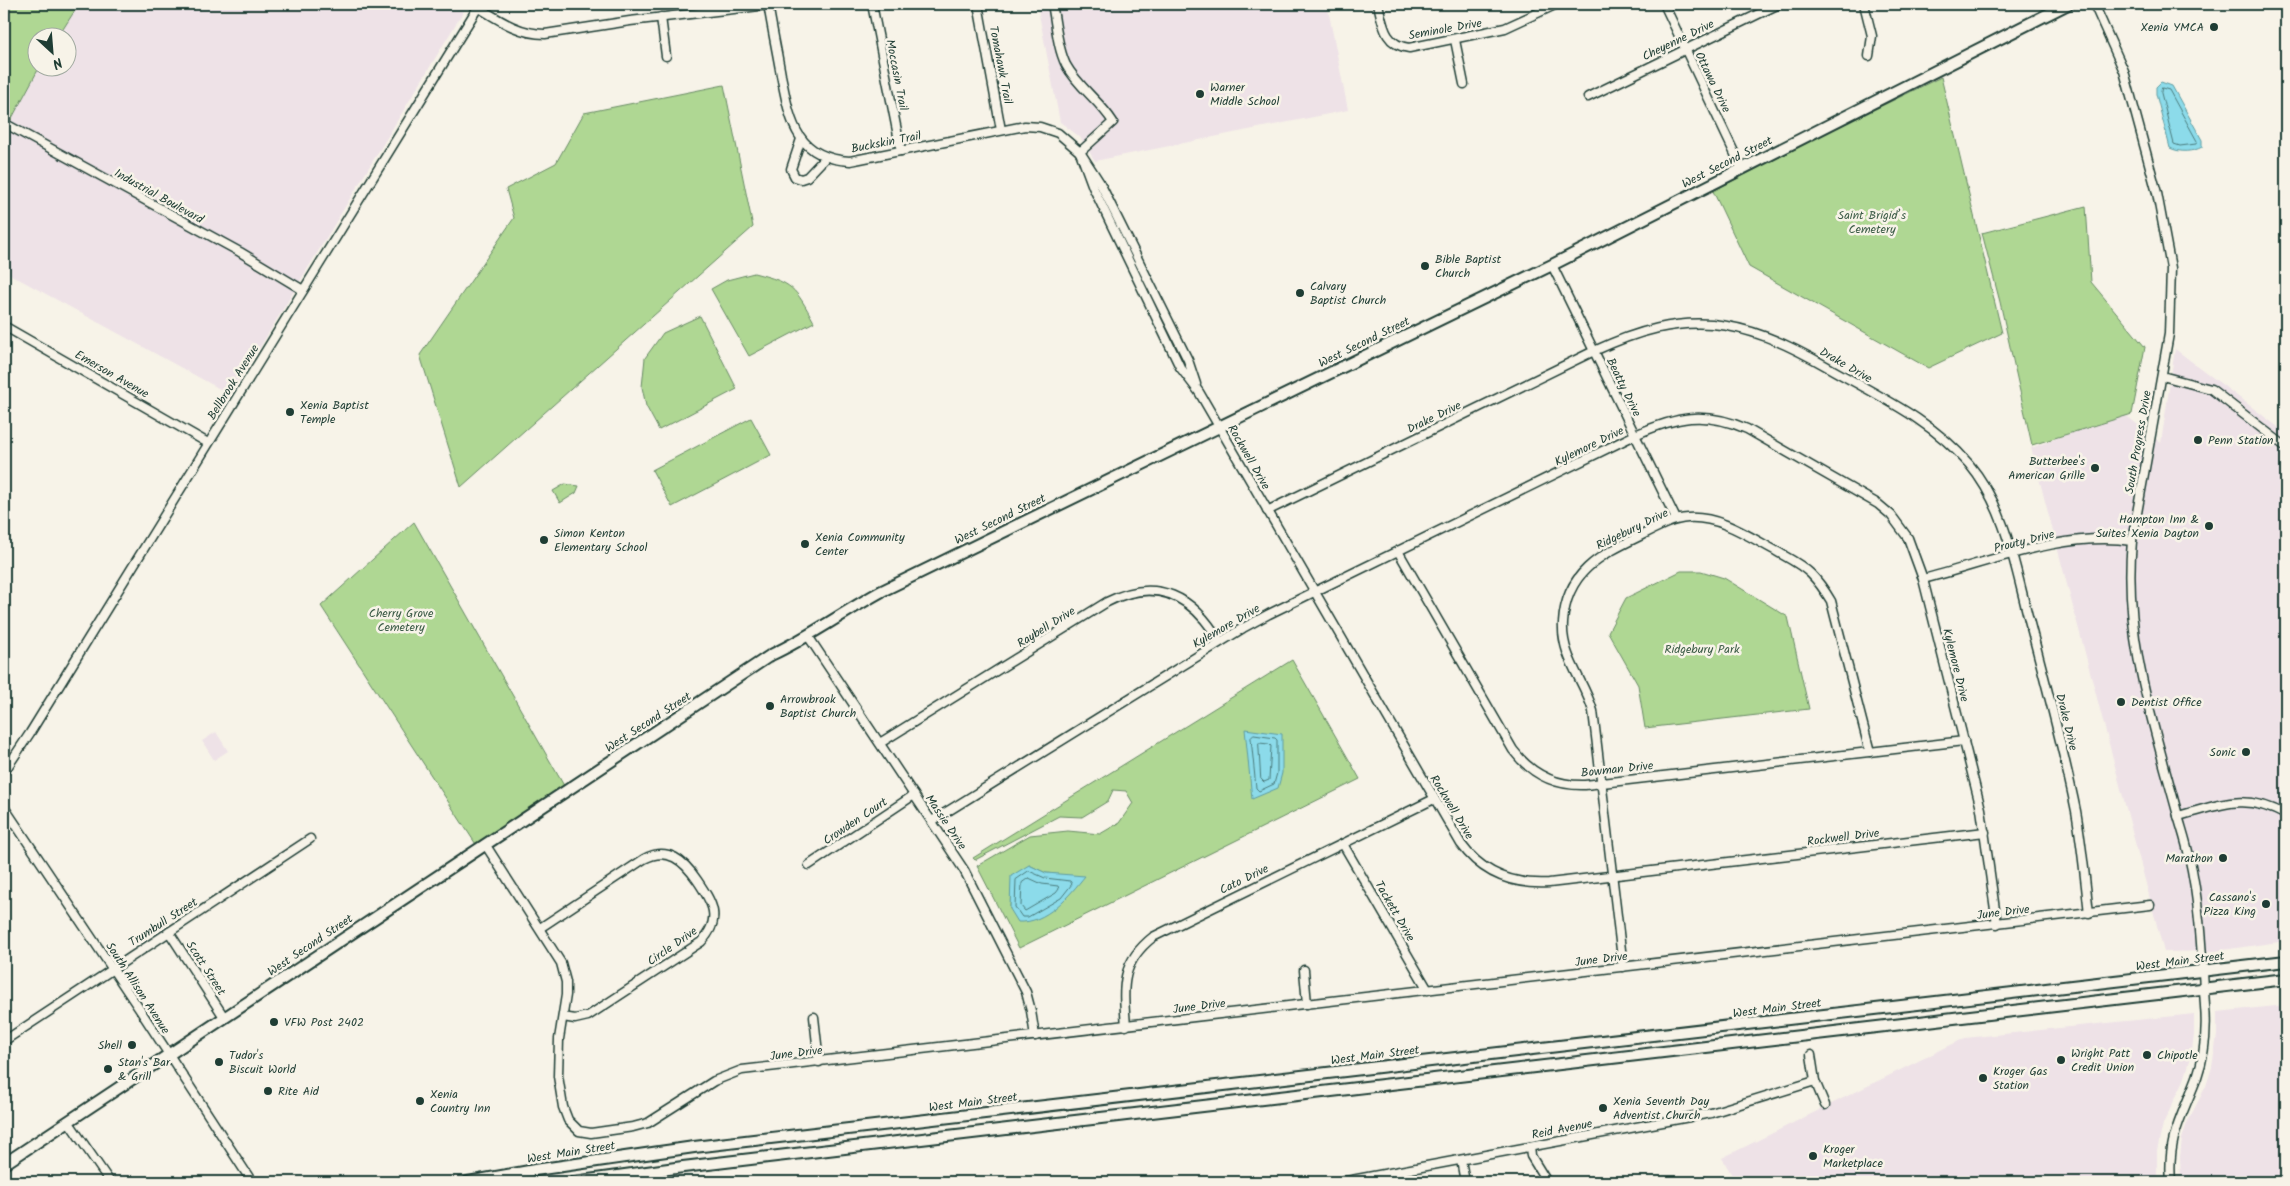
<svg xmlns="http://www.w3.org/2000/svg" width="2290" height="1186" viewBox="0 0 2290 1186" font-family="Kalam,sans-serif">
<style>
.built{fill:#eee2e7}
.green{fill:#afd793;stroke:#678a64;fill-rule:evenodd}
.water{fill:#8cdbea;stroke:#609ca1}
.lines{fill:none;stroke-linecap:round;stroke-linejoin:round}
.shore{stroke:#4b7c7d;stroke-width:1}
.minor-casing{stroke:#1f3d34;stroke-width:11}
.major-casing{stroke:#1f3d34;stroke-width:14}
.minor{stroke:#f7f3e8;stroke-width:8}
.major{stroke:#f7f3e8;stroke-width:10}
.poi-dot{fill:#1f3d34;stroke:#f7f3e8;stroke-width:2}
.labels{text-anchor:middle;stroke-width:5;stroke-linejoin:round;paint-order:stroke}
.poi-label{font-size:12px;fill:#1f3d34;stroke:#f7f3e8;text-anchor:start}
.street-label{font-size:12px;fill:#1f3d34;stroke:#f7f3e8}
.park-label{font-size:12px;fill:#3c5c47;stroke:#f7f3e8}
</style>
<rect width="100%" height="100%" fill="#f7f3e8"/>
<filter id="ink" filterUnits="userSpaceOnUse"><feTurbulence type="fractalNoise" baseFrequency=".02" numOctaves="2"/><feDisplacementMap in="SourceGraphic" scale="10" xChannelSelector="R" yChannelSelector="G"/><feConvolveMatrix kernelMatrix="1 2 1 2 8 2 1 2 1" color-interpolation-filters="sRGB"/></filter>
<g filter="url(#ink)">
<!-- built -->
<g class="built">
<polygon points="79,4 468,4 231,395 4,271 4,132 39,68 68,68 68,38 58,37"/>
<polygon points="1037,4 1327,4 1348,110 1095,161 1080,137 1060,122"/>
<polygon points="2175,349 2286,433 2286,941 2215,951 2164,952 2031,448 2123,413 2161,443"/>
<polygon points="216,732 228,751 214,760 202,741"/>
<polygon points="2286,1005 2286,1182 2181,1182 2180,1157 2182,1139 2187,1123 2206,1086 2212,1067 2217,1035 2217,1012"/>
<polygon points="2194,1014 2194,1035 2191,1057 2184,1080 2163,1124 2157,1151 2157,1182 1736,1182 1722,1158 1965,1038"/>
</g>
<!-- green -->
<g class="green">
<polygon points="4,4 79,4 58,37 38,38 38,68 39,68 4,133"/>
<polygon points="1941,77 2002,333 1928,368 1749,267 1713,191 1830,131"/>
<polygon points="724,85 753,227 461,487 420,355 514,218 506,189 556,163 584,113"/>
<polygon points="2086,206 2091,282 2145,347 2132,414 2032,445 2000,302 1982,233"/>
<path d="M 754,273 C 793,283 795,287 814,322 L 749,356 L 711,289 L 727,280 Z"/>
<polygon points="700,316 737,389 659,430 646,406 642,387 645,358 663,333"/>
<polygon points="751,418 771,455 672,507 652,470"/>
<polygon points="565,484 579,486 576,493 560,503 553,491"/>
<polygon points="414,522 567,791 479,849 321,606"/>
<polygon points="1681,571 1701,571 1724,578 1788,617 1809,709 1645,728 1638,685 1608,632 1626,598"/>
<path d="M 1292,660 L 1360,779 L 1019,948 L 977,866 L 1030,835 L 1068,831 L 1100,834 L 1119,823 L 1133,803 L 1126,791 L 1113,790 L 1108,801 L 1082,817 L 1059,816 L 975,860 L 973,858 ZM 1029,865 L 1046,873 L 1062,875 L 1010,909 L 1011,896 Z"/>
</g>
<!-- water -->
<g class="water">
<path d="M 2161,82 L 2172,86 L 2202,140 L 2202,147 C 2193,152 2180,153 2170,148 L 2156,94 L 2156,87 Z"/>
<polygon points="1245,729 1282,734 1282,773 1278,788 1252,799"/>
<path d="M 1029,865 L 1046,873 L 1085,876 C 1069,896 1046,924 1018,922 L 1010,909 L 1011,876 Z"/>
</g>
<g class="lines">
<!-- shore -->
<g class="shore">
<polygon points="2162,88 2169,90 2197,141 2196,144 2180,146 2174,144 2161,93"/>
<polygon points="1254,735 1275,738 1277,740 1277,773 1274,784 1259,791 1256,788 1251,738"/>
<polygon points="1259,743 1269,744 1271,746 1269,780 1264,782 1261,779"/>
<polygon points="1029,871 1045,878 1070,881 1072,884 1061,898 1028,917 1022,917 1015,907 1016,880"/>
<polygon points="1029,878 1042,884 1058,886 1059,889 1056,893 1025,911 1021,906 1022,883"/>
</g>
<!-- minor casing -->
<g class="minor-casing">
<g id="minor">
<path d="M 768,4 C 772,28 777,52 781,75 C 790,120 795,158 850,161 L 1025,126 L 1040,127 L 1058,133 L 1080,152 L 1100,183 L 1188,360 L 1196,384"/>
<polyline points="872,4 901,151"/>
<polyline points="978,4 1001,130"/>
<path d="M 1052,4 C 1056,23 1057,47 1066,65 C 1078,87 1100,101 1113,122 L 1080,152"/>
<path d="M 1378,4 C 1383,24 1384,45 1409,48 L 1505,28 L 1557,4"/>
<polyline points="1664,4 1742,169"/>
<polyline points="1864,4 1872,36 1869,56"/>
<path d="M 2094,4 L 2124,71 L 2157,193 L 2171,268 L 2169,334 L 2132,541 C 2123,635 2153,723 2177,812 C 2181,827 2186,841 2189,856 C 2200,903 2202,957 2205,1006 C 2207,1030 2205,1054 2197,1077 C 2182,1117 2167,1137 2171,1182"/>
<path d="M 478,7 C 499,20 519,34 545,34 L 630,21 L 768,5"/>
<polyline points="661,17 666,56"/>
<polyline points="1455,40 1464,84"/>
<polyline points="1588,97 1779,4"/>
<polyline points="4,123 240,252 303,290"/>
<polyline points="801,139 791,169 795,177 801,179 807,177 826,157"/>
<path d="M 1080,152 L 1093,187 L 1180,367 L 1199,392 L 1461,844 C 1482,873 1513,885 1549,883 L 1985,832"/>
<polyline points="1552,265 1676,519"/>
<polyline points="4,326 208,443"/>
<polyline points="2162,376 2211,389 2286,447"/>
<path d="M 1267,511 L 1594,351 C 1686,308 1740,317 1826,366 C 1876,395 1931,419 1969,464 C 2006,508 2015,567 2029,620 C 2046,684 2063,747 2076,811 C 2082,845 2085,879 2089,913"/>
<path d="M 1398,551 L 1513,750 C 1531,774 1554,786 1585,785 L 1964,741"/>
<path d="M 1923,579 C 1990,562 2063,531 2132,541"/>
<polyline points="808,636 964,870 1026,992 1031,1011 1035,1036"/>
<path d="M 880,743 L 1107,602 C 1157,576 1194,597 1220,642"/>
<polyline points="4,772 30,733 480,4"/>
<polyline points="4,807 140,1010 252,1182"/>
<path d="M 2178,816 C 2221,805 2244,792 2286,815"/>
<path d="M 932,821 L 1243,628 L 1269,614 L 1635,435 C 1676,417 1704,410 1747,429 L 1878,504 L 1891,515 L 1908,538 L 1923,579 L 1981,809 L 1997,924"/>
<polyline points="485,844 561,963 566,982 566,995 559,1039 558,1076 563,1107 568,1120 579,1131 591,1133 633,1127 648,1123 714,1081 742,1070 2150,905"/>
<polyline points="1343,844 1428,990"/>
<polyline points="809,865 914,795"/>
<path d="M 540,928 L 644,859 C 668,846 684,861 697,880 C 712,902 723,919 701,942 L 588,1016 L 575,1019 L 563,1017"/>
<polyline points="169,932 224,1017"/>
<path d="M 1623,967 L 1593,711 C 1584,680 1561,657 1563,623 C 1566,571 1601,555 1642,535 C 1656,528 1671,519 1688,518 C 1720,516 1748,536 1776,551 C 1788,558 1801,564 1811,574 C 1819,582 1825,591 1831,601 L 1870,752"/>
<polyline points="1304,970 1307,1004"/>
<polyline points="814,1017 819,1062"/>
<path d="M 1126,1026 C 1123,987 1120,963 1153,937 L 1434,799"/>
<polyline points="4,1041 310,839"/>
<polyline points="1811,1055 1815,1081 1825,1105"/>
<polyline points="68,1121 110,1182"/>
<polyline points="1530,1147 1531,1156 1547,1182"/>
<polyline points="1461,1160 1465,1182"/>
<polyline points="1341,1182 1711,1113 1815,1081"/>
<polyline points="2283,1182 2286,1180"/>
</g>
</g>
<!-- major casing -->
<g class="major-casing">
<g id="major">
<path d="M 4,1164 L 771,655 C 810,637 845,611 882,591 L 1552,265 L 2068,4"/>
<polyline points="468,1182 535,1170 694,1147 2286,961"/>
<polyline points="574,1182 683,1167 2286,979"/>
</g>
</g>
<!-- minor -->
<use href="#minor" class="minor"/>
<!-- major -->
<use href="#major" class="major"/>
</g>
</g>
<!-- markers -->
<g class="poi-dot">
<circle cx="2214" cy="27" r="5"/>
<circle cx="1200" cy="94" r="5"/>
<circle cx="1425" cy="266" r="5"/>
<circle cx="1300" cy="293" r="5"/>
<circle cx="290" cy="412" r="5"/>
<circle cx="2198" cy="440" r="5"/>
<circle cx="2095" cy="468" r="5"/>
<circle cx="2209" cy="526" r="5"/>
<circle cx="544" cy="540" r="5"/>
<circle cx="805" cy="544" r="5"/>
<circle cx="2121" cy="702" r="5"/>
<circle cx="770" cy="706" r="5"/>
<circle cx="2246" cy="752" r="5"/>
<circle cx="2223" cy="858" r="5"/>
<circle cx="2266" cy="904" r="5"/>
<circle cx="274" cy="1022" r="5"/>
<circle cx="132" cy="1045" r="5"/>
<circle cx="2147" cy="1055" r="5"/>
<circle cx="2061" cy="1060" r="5"/>
<circle cx="219" cy="1062" r="5"/>
<circle cx="108" cy="1069" r="5"/>
<circle cx="1983" cy="1078" r="5"/>
<circle cx="268" cy="1091" r="5"/>
<circle cx="420" cy="1101" r="5"/>
<circle cx="1603" cy="1108" r="5"/>
<circle cx="1813" cy="1156" r="5"/>
</g>
<g class="labels">
<!-- poi labels -->
<g class="poi-label">
<text x="2204" y="31" text-anchor="end">Xenia YMCA</text>
<text x="1210" y="91">Warner<tspan x="1210" dy="14">Middle School</tspan></text>
<text x="1435" y="263">Bible Baptist<tspan x="1435" dy="14">Church</tspan></text>
<text x="1310" y="290">Calvary<tspan x="1310" dy="14">Baptist Church</tspan></text>
<text x="300" y="409">Xenia Baptist<tspan x="300" dy="14">Temple</tspan></text>
<text x="2208" y="444">Penn Station</text>
<text x="2085" y="465" text-anchor="end">Butterbee's<tspan x="2085" dy="14">American Grille</tspan></text>
<text x="2199" y="523" text-anchor="end">Hampton Inn &amp;<tspan x="2199" dy="14">Suites Xenia Dayton</tspan></text>
<text x="554" y="537">Simon Kenton<tspan x="554" dy="14">Elementary School</tspan></text>
<text x="815" y="541">Xenia Community<tspan x="815" dy="14">Center</tspan></text>
<text x="780" y="703">Arrowbrook<tspan x="780" dy="14">Baptist Church</tspan></text>
<text x="2131" y="706">Dentist Office</text>
<text x="2236" y="756" text-anchor="end">Sonic</text>
<text x="2213" y="862" text-anchor="end">Marathon</text>
<text x="2256" y="901" text-anchor="end">Cassano's<tspan x="2256" dy="14">Pizza King</tspan></text>
<text x="284" y="1026">VFW Post 2402</text>
<text x="122" y="1049" text-anchor="end">Shell</text>
<text x="2071" y="1057">Wright Patt<tspan x="2071" dy="14">Credit Union</tspan></text>
<text x="229" y="1059">Tudor's<tspan x="229" dy="14">Biscuit World</tspan></text>
<text x="2157" y="1059">Chipotle</text>
<text x="118" y="1066">Stan's Bar<tspan x="118" dy="14">&amp; Grill</tspan></text>
<text x="1993" y="1075">Kroger Gas<tspan x="1993" dy="14">Station</tspan></text>
<text x="278" y="1095">Rite Aid</text>
<text x="430" y="1098">Xenia<tspan x="430" dy="14">Country Inn</tspan></text>
<text x="1613" y="1105">Xenia Seventh Day<tspan x="1613" dy="14">Adventist Church</tspan></text>
<text x="1823" y="1153">Kroger<tspan x="1823" dy="14">Marketplace</tspan></text>
</g>
<!-- street labels -->
<g class="street-label">
<text transform="translate(1445 29) rotate(-10)" y="4">Seminole Drive</text>
<text transform="translate(1678 40) rotate(-26)" y="4">Cheyenne Drive</text>
<text transform="translate(1001 65) rotate(79)" y="4">Tomahawk Trail</text>
<text transform="translate(897 75) rotate(79)" y="4">Moccasin Trail</text>
<text transform="translate(1713 82) rotate(64)" y="4">Ottawa Drive</text>
<text transform="translate(886 142) rotate(-11)" y="4">Buckskin Trail</text>
<text transform="translate(1727 162) rotate(-27)" y="4">West Second Street</text>
<text transform="translate(159 196) rotate(29)" y="4">Industrial Boulevard</text>
<text transform="translate(1364 342) rotate(-26)" y="4">West Second Street</text>
<text transform="translate(1846 365) rotate(30)" y="4">Drake Drive</text>
<text transform="translate(112 374) rotate(30)" y="4">Emerson Avenue</text>
<text transform="translate(233 382) rotate(-58)" y="4">Bellbrook Avenue</text>
<text transform="translate(1624 387) rotate(64)" y="4">Beatty Drive</text>
<text transform="translate(1434 417) rotate(-26)" y="4">Drake Drive</text>
<text transform="translate(2138 442) rotate(-80)" y="4">South Progress Drive</text>
<text transform="translate(1589 446) rotate(-26)" y="4">Kylemore Drive</text>
<text transform="translate(1249 457) rotate(60)" y="4">Rockwell Drive</text>
<text transform="translate(1000 519) rotate(-26)" y="4">West Second Street</text>
<text transform="translate(1632 529) rotate(-26)" y="4">Ridgebury Drive</text>
<text transform="translate(2024 541) rotate(-14)" y="4">Prouty Drive</text>
<text transform="translate(1226 626) rotate(-30)" y="4">Kylemore Drive</text>
<text transform="translate(1046 627) rotate(-32)" y="4">Raybell Drive</text>
<text transform="translate(1956 665) rotate(76)" y="4">Kylemore Drive</text>
<text transform="translate(648 722) rotate(-33)" y="4">West Second Street</text>
<text transform="translate(2067 722) rotate(76)" y="4">Drake Drive</text>
<text transform="translate(1617 769) rotate(-6)" y="4">Bowman Drive</text>
<text transform="translate(1452 807) rotate(59)" y="4">Rockwell Drive</text>
<text transform="translate(855 821) rotate(-34)" y="4">Crowden Court</text>
<text transform="translate(946 822) rotate(56)" y="4">Massie Drive</text>
<text transform="translate(1843 837) rotate(-7)" y="4">Rockwell Drive</text>
<text transform="translate(1244 879) rotate(-26)" y="4">Cato Drive</text>
<text transform="translate(1395 911) rotate(60)" y="4">Tackett Drive</text>
<text transform="translate(2003 912) rotate(-7)" y="4">June Drive</text>
<text transform="translate(163 922) rotate(-33)" y="4">Trumbull Street</text>
<text transform="translate(310 945) rotate(-34)" y="4">West Second Street</text>
<text transform="translate(672 946) rotate(-35)" y="4">Circle Drive</text>
<text transform="translate(1601 959) rotate(-7)" y="4">June Drive</text>
<text transform="translate(2180 961) rotate(-7)" y="4">West Main Street</text>
<text transform="translate(206 968) rotate(57)" y="4">Scott Street</text>
<text transform="translate(138 988) rotate(57)" y="4">South Allison Avenue</text>
<text transform="translate(1199 1006) rotate(-7)" y="4">June Drive</text>
<text transform="translate(1777 1008) rotate(-7)" y="4">West Main Street</text>
<text transform="translate(796 1053) rotate(-7)" y="4">June Drive</text>
<text transform="translate(1375 1055) rotate(-7)" y="4">West Main Street</text>
<text transform="translate(973 1102) rotate(-7)" y="4">West Main Street</text>
<text transform="translate(1562 1129) rotate(-11)" y="4">Reid Avenue</text>
<text transform="translate(571 1152) rotate(-9)" y="4">West Main Street</text>
</g>
<!-- park labels -->
<g class="park-label">
<text x="1872" y="219">Saint Brigid’s<tspan x="1872" dy="14">Cemetery</tspan></text>
<text x="401" y="617">Cherry Grove<tspan x="401" dy="14">Cemetery</tspan></text>
<text x="1702" y="653">Ridgebury Park</text>
</g>
</g>
<!-- margin -->
<rect width="2290" height="1186" fill="none" stroke="#f7f3e8" stroke-width="20"/>
<rect x="10" y="10" width="2270" height="1166" fill="none" stroke="#1f3d34" stroke-width="2" filter="url(#ink)"/>
<!-- north arrow -->
<g transform="translate(52 52) rotate(154)"><circle r="24" fill="#f7f3e8" stroke="#a1aaa0"/>
<path d="M0-4L9 19L0 12L-9 19Z" fill="#1f3d34"/>
<text y="-8" font-size="14" font-weight="bold" text-anchor="middle" fill="#1f3d34">N</text>
</g>
</svg>
